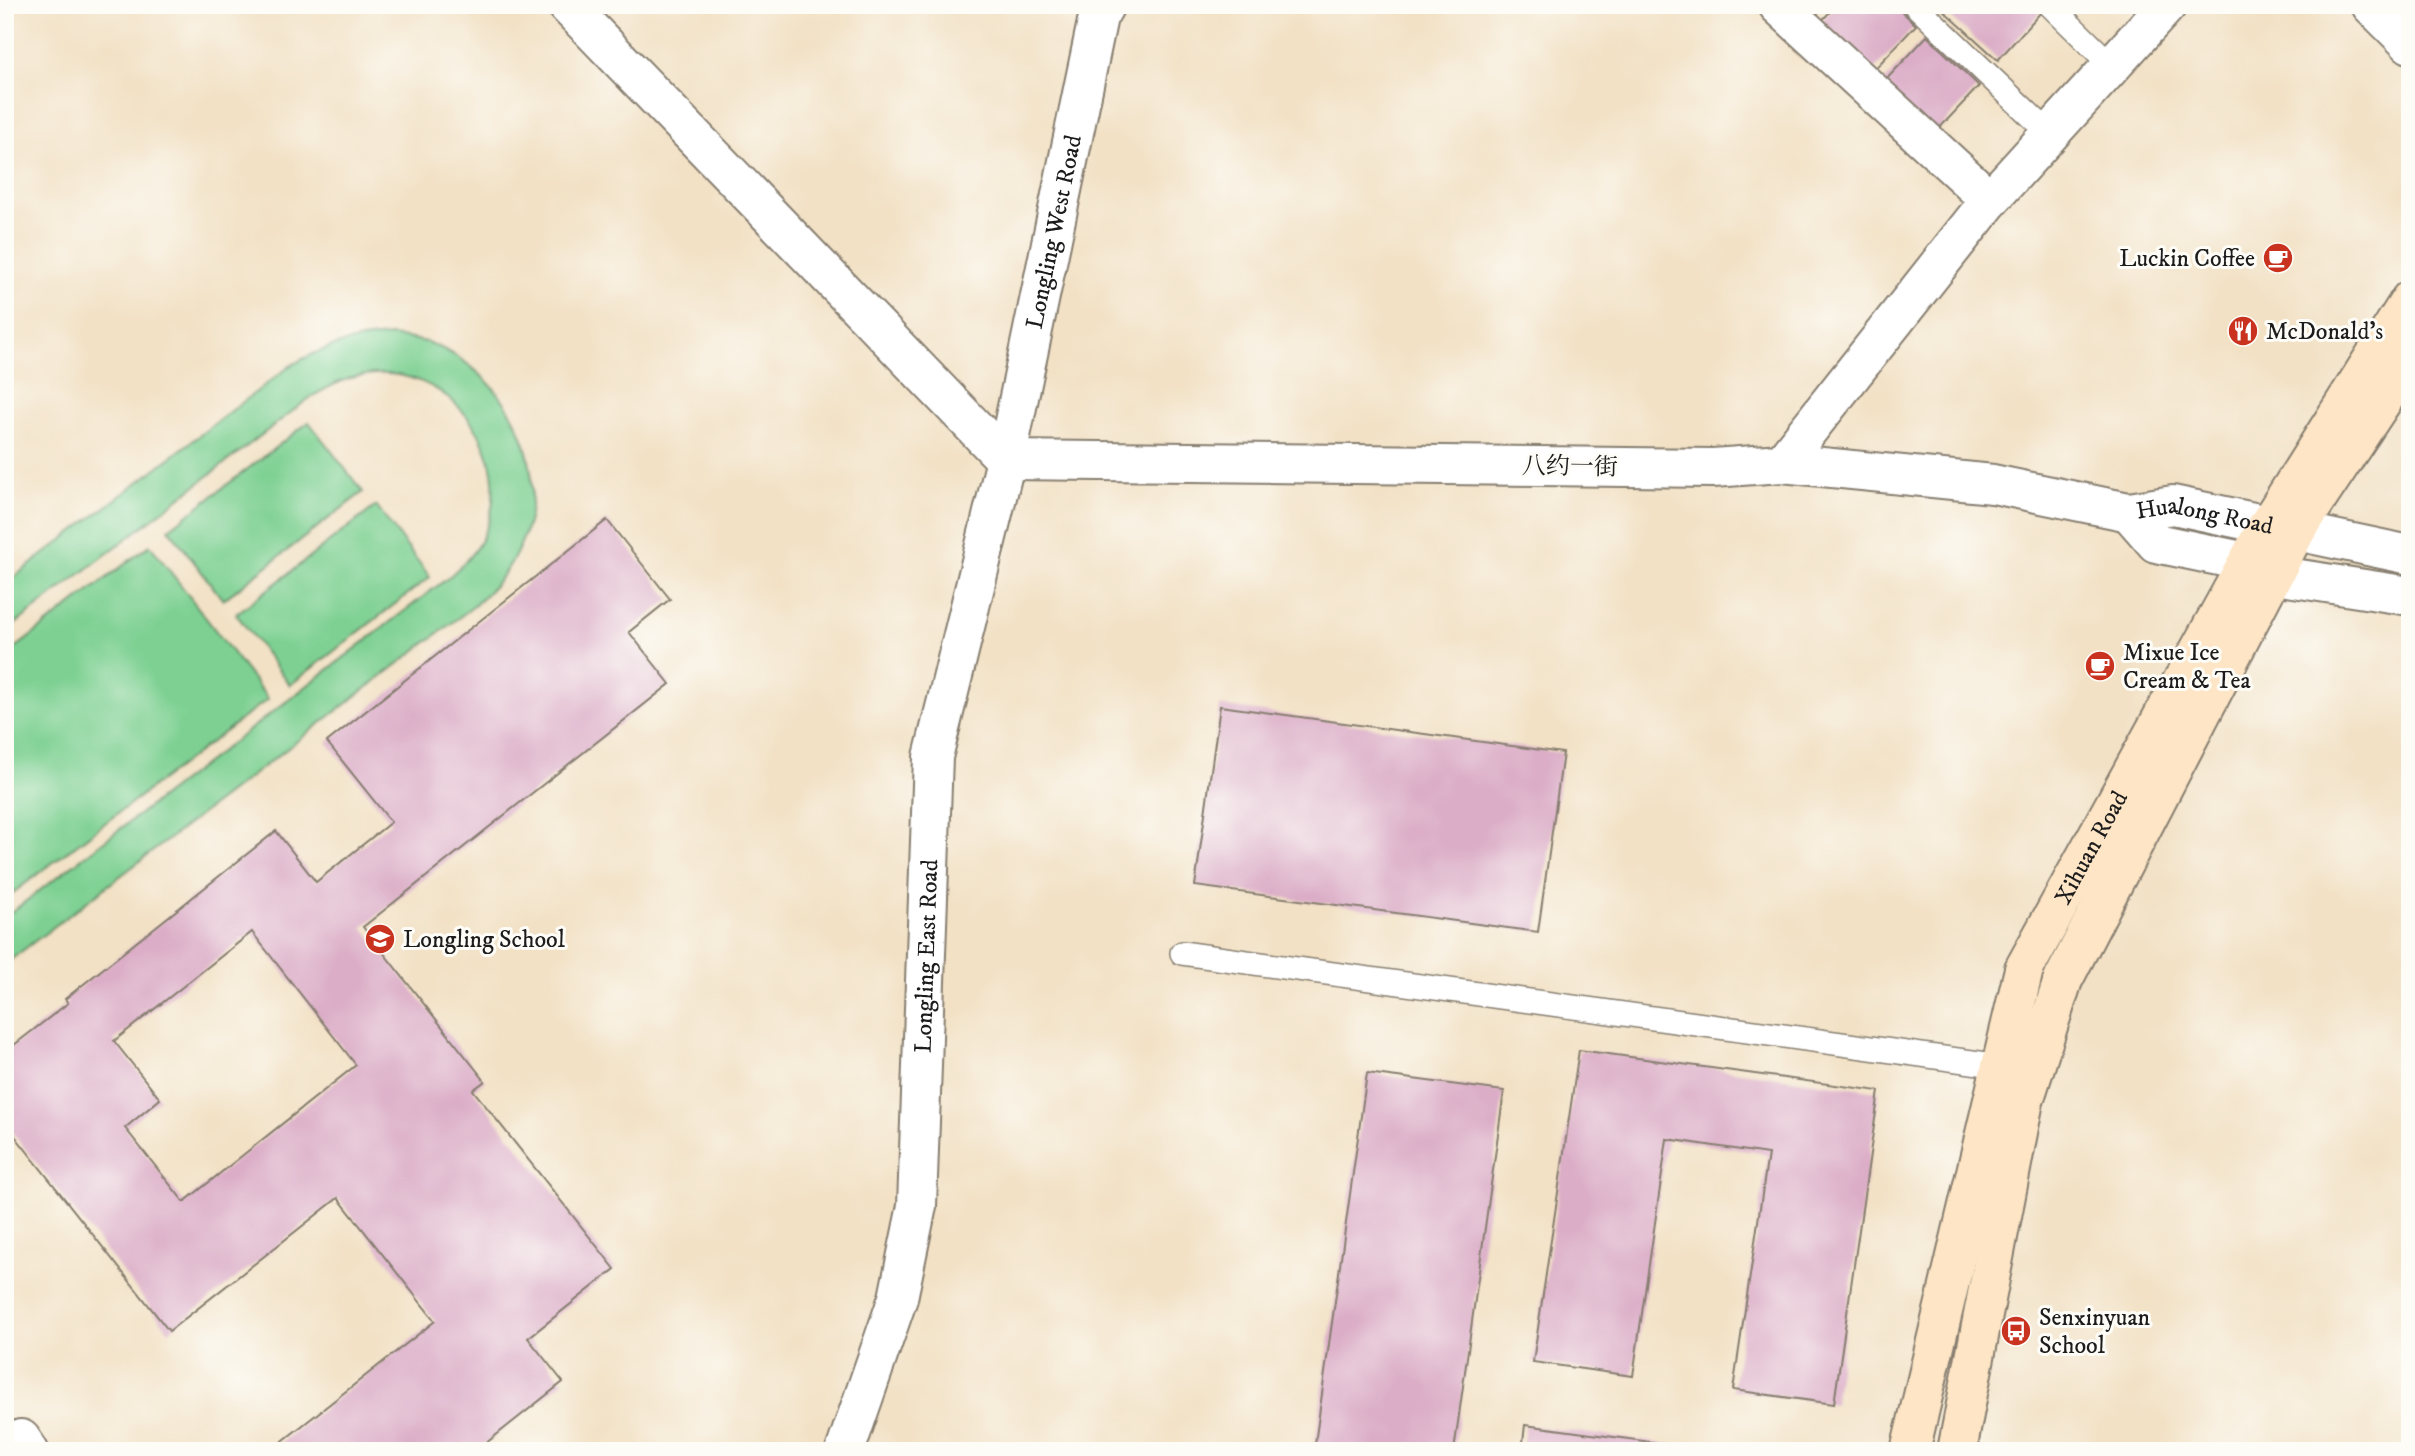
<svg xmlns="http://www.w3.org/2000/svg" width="2415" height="1456" viewBox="0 0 2415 1456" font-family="'IM FELL DW Pica','Noto Serif SC',serif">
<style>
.green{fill:#7dd092;stroke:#4c7657;stroke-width:2}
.building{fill:#dbadc7;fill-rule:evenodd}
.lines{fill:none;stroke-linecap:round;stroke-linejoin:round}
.service-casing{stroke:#877e70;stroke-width:26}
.minor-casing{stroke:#877e70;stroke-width:42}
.tertiary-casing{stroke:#877e70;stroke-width:42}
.secondary-casing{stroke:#877e70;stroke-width:42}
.service{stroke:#fff;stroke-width:23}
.minor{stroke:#fff;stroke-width:38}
.tertiary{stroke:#fff;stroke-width:38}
.secondary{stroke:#fde5c5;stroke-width:38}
.labels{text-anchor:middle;stroke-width:6;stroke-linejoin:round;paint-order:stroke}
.street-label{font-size:24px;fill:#1c1c1c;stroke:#fdfcf7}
.poi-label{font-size:24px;fill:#1c1c1c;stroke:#fdfcf7;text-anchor:start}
</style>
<rect width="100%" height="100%" fill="#fdfcf7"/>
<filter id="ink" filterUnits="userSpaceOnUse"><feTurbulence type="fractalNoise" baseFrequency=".0143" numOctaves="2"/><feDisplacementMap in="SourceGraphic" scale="14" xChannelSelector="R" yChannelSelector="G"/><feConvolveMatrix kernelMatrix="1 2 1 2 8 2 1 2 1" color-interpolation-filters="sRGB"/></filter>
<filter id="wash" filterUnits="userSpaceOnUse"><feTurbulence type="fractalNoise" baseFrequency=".00686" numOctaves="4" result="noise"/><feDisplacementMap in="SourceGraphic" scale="28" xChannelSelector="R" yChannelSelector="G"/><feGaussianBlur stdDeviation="1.57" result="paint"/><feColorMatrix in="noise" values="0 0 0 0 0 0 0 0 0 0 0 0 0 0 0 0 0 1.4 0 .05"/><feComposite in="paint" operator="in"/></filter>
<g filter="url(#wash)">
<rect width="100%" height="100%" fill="#f2e1c5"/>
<!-- green -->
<g class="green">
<path d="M 392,336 C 404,338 417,339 429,343 C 511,373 558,472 517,552 C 506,574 491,590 474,606 L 5,964 L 5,917 L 449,577 C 462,565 475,553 483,536 C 521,456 449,358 360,376 C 342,379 327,388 311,397 L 5,632 L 5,584 L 290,366 C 324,346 353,338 392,336 Z"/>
<polygon points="309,422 363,492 223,600 169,529"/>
<polygon points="376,506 430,577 290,685 236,614"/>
<polygon points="150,545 268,699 5,899 5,656"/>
</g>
<g id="blocks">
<!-- building -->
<g class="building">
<polygon points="1836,5 1895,5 1916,25 1870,74 1818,25"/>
<polygon points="1949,5 2038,5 2043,10 1998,60 1944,11"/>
<polygon points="1927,36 1979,86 1933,135 1881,85"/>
<path d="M 607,520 L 670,599 L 629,632 L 670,684 L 363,927 L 485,1081 L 473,1090 L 615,1269 L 528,1338 L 563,1382 L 476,1451 L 270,1451 L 435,1321 L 338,1198 L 169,1331 L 7,1126 L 5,1127 L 5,1052 L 68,1003 L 65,999 L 276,831 L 316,882 L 391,822 L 327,742 ZM 252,932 L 356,1065 L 184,1202 L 125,1128 L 160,1099 L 114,1041 Z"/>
<polygon points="1220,706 1563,753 1538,932 1195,886"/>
<polygon points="1579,1050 1879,1091 1834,1404 1733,1390 1768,1154 1667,1139 1633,1376 1533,1362"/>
<polygon points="1367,1073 1504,1091 1454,1451 1314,1451"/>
<polygon points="1525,1425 1703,1449 1702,1451 1522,1451"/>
</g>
</g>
</g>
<g filter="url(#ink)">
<use href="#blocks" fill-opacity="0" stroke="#877e70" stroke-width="2"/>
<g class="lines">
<!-- service casing -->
<g class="service-casing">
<g id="service">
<polyline points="1915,5 2050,134"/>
<polyline points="2050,5 2112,66"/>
<polyline points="1182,953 2001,1066"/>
</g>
</g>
<!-- minor casing -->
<g class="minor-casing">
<g id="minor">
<polyline points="567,5 1006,460"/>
<polyline points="1778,5 1990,200"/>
<polyline points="2371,5 2410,44"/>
<polyline points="1006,460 1713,468 1782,463 1993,484 2129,512"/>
<polyline points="1782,463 1990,200 2167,5"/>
<polyline points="5,1449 21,1439 29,1451"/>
<path id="s1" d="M 845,1451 L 898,1298 L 917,1206 L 933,757 L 1006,460 L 1098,17 L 1105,5"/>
</g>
</g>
<!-- tertiary casing -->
<g class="tertiary-casing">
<g id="tertiary">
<polyline points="2129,512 2156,543 2247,562 2274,575 2410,596"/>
<path id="s2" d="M 2129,512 L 2173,505 L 2410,555"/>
</g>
</g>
<!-- secondary casing -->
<g class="secondary-casing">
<g id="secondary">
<path id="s3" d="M 1910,1451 L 2024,969 L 2268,525 L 2410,300"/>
<polyline points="1957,1451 2024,1101 2063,980 2296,531 2410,359"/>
</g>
</g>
<!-- service -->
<use href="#service" class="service"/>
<!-- minor -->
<use href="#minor" class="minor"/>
<!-- tertiary -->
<use href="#tertiary" class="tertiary"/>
<!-- secondary -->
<use href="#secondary" class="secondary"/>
</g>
</g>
<!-- icons -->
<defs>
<g id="cafe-disc" transform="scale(1.575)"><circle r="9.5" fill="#c8321e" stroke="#fdfcf7"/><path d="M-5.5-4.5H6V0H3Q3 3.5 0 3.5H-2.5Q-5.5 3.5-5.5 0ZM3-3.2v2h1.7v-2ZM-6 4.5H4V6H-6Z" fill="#fff"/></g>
<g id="restaurant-disc" transform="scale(1.575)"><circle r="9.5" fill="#c8321e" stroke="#fdfcf7"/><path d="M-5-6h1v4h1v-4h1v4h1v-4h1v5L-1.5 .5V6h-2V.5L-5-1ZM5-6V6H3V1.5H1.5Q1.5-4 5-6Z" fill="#fff"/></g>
<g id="school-disc" transform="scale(1.575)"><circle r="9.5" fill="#c8321e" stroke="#fdfcf7"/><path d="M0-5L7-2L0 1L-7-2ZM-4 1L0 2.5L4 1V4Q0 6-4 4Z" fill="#fff"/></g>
<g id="bus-disc" transform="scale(1.575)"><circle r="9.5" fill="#c8321e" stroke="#fdfcf7"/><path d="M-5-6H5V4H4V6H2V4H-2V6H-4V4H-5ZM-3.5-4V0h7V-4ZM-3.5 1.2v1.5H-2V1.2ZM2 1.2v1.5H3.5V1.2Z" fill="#fff"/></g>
</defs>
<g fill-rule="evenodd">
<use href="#cafe-disc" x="2278" y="258"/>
<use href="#restaurant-disc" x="2243" y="331"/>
<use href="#cafe-disc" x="2100" y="666"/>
<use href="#school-disc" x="380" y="939"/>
<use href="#bus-disc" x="2016" y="1331"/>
</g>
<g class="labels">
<!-- street labels -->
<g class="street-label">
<text dy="8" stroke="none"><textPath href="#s1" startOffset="1244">Longling West Road</textPath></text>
<text transform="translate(1570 466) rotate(1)" y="8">八约一街</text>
<text dy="8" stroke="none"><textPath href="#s2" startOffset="77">Hualong Road</textPath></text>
<text dy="8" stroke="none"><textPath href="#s3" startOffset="634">Xihuan Road</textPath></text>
<text dy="8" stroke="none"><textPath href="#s1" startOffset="506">Longling East Road</textPath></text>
</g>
<!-- poi labels -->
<g class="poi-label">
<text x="2255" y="266" text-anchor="end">Luckin Coffee</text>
<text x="2266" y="339">McDonald's</text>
<text x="2123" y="660">Mixue Ice<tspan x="2123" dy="28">Cream &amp; Tea</tspan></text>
<text x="403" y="947">Longling School</text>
<text x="2039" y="1325">Senxinyuan<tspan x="2039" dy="28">School</tspan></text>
</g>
</g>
<!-- margin -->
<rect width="2415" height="1456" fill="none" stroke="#fdfcf7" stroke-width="28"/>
</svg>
